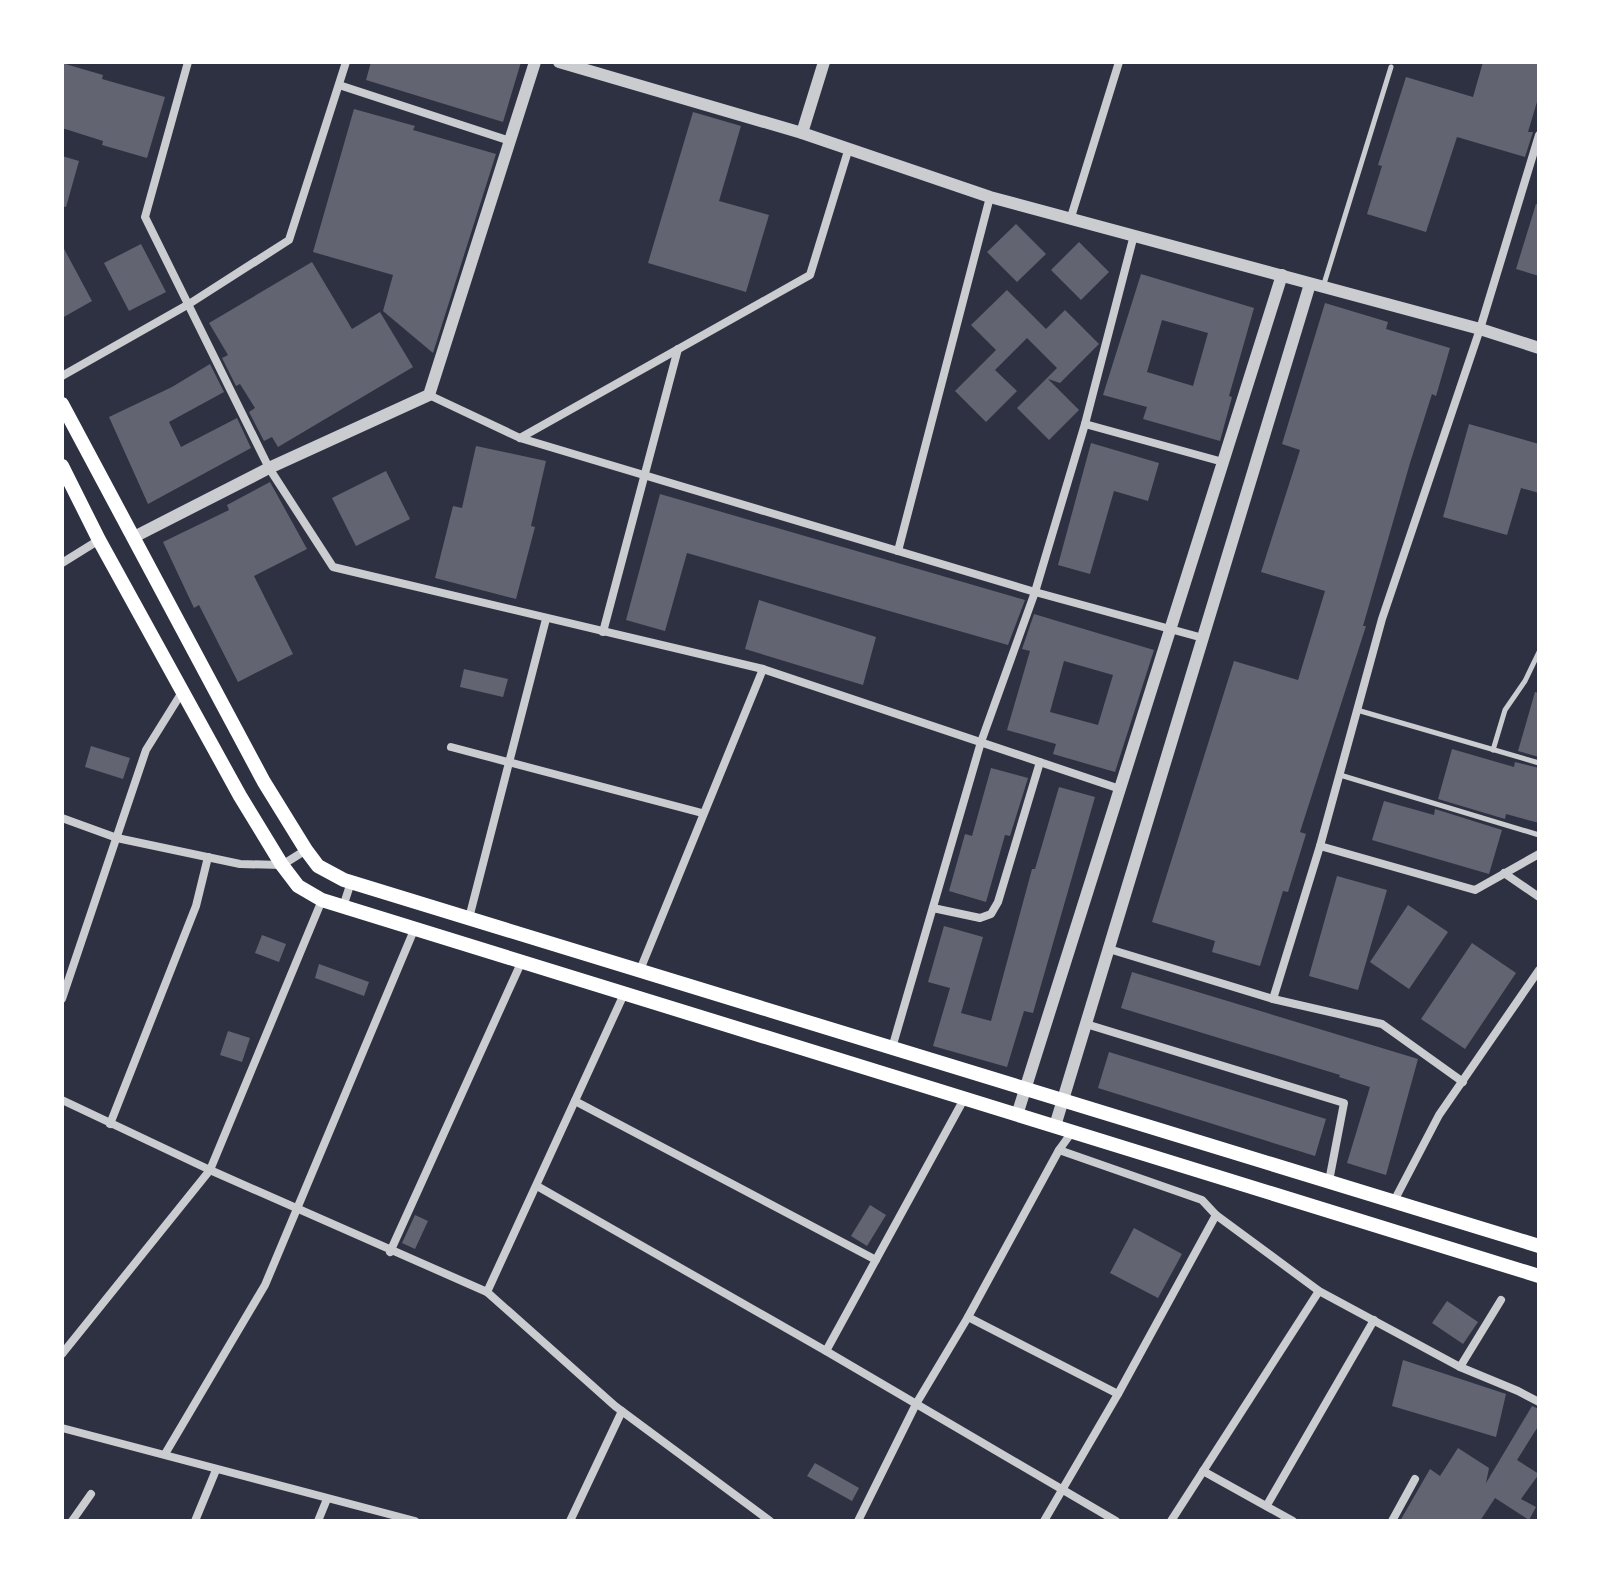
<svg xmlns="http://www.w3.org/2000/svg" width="1601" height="1583" viewBox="0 0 1601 1583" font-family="Overpass,sans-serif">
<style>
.building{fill:#626471;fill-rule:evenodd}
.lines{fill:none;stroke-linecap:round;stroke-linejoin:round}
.service{stroke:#caccd0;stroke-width:5}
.minor{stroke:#caccd0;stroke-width:8}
.tertiary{stroke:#caccd0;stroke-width:12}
.secondary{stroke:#fff;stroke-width:14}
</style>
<rect width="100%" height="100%" fill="#2d3142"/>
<!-- building -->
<g class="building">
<polygon points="371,62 521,62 503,122 366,80"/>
<polygon points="1483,62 1539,62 1539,95 1528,132 1533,132 1525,157 1457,137 1426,232 1367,214 1382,166 1378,165 1406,77 1473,97"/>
<polygon points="62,63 103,75 102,79 165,97 147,158 102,145 103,141 62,128"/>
<polygon points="354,109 415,126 413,130 496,154 433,353 383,311 393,275 313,252"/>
<polygon points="693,112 741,126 719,201 769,215 746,292 648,263"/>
<polygon points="62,156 79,161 66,207 62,206"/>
<polygon points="1536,204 1539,205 1539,276 1516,269"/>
<polygon points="1016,224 1046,254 1017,282 987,252"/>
<polygon points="1079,242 1109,272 1081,300 1051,270"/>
<polygon points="141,244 166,292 129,311 104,263"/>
<polygon points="62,245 92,301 62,318"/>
<polygon points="312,262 352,329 380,312 413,367 278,447 272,437 264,441 249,412 255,408 240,384 236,386 222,358 228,355 209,323"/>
<path d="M 1141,274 L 1254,308 L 1229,396 L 1232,397 L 1220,441 L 1143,419 L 1147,407 L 1103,395 ZM 1162,320 L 1208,333 L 1193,386 L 1147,372 Z"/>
<polygon points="1007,290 1046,329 1065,310 1099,344 1060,383 1048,379 1079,410 1049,440 1017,408 1057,368 1027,338 995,370 1017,391 986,422 955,391 996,350 971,325"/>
<polygon points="1325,303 1388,322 1386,329 1450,348 1436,396 1432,394 1410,463 1363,626 1366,626 1300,832 1306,834 1288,892 1283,891 1260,966 1212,952 1215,941 1152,922 1234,661 1298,680 1325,591 1261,572 1300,450 1282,444"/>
<polygon points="210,364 224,392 169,422 181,447 237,418 251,448 148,504 109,417 172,387"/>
<polygon points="1469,424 1539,444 1539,493 1521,488 1507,535 1443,517"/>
<polygon points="1091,443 1159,463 1148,501 1114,491 1090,574 1058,565"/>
<polygon points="476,446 546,461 531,526 535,527 516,599 435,578 453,506 462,508"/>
<polygon points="386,471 410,519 356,546 332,498"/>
<polygon points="270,482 307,549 254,576 293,654 238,682 199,605 194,608 163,542 229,510 227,505"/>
<polygon points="660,494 1025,600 1008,645 687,553 665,631 626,620"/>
<polygon points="759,600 876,637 863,685 745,649"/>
<path d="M 1034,614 L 1154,650 L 1115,772 L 1053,754 L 1056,744 L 1007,730 L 1030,651 L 1022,649 ZM 1064,661 L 1113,675 L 1098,725 L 1050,712 Z"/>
<polygon points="464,669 508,679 503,697 460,687"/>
<polygon points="1535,692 1539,693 1539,757 1518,751"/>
<polygon points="91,746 130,758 123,779 85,767"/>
<polygon points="1452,749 1514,767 1515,762 1539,768 1539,823 1506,814 1505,819 1438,799"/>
<polygon points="991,768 1028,778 1010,836 1005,835 986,902 949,891 965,834 972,836"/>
<polygon points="1059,787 1095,797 1033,1013 1024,1011 1007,1067 933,1046 950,988 928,982 944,926 983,937 961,1013 991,1021 1032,869 1035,869"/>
<polygon points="1384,801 1434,815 1435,809 1502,830 1489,874 1372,840"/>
<polygon points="1337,876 1387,890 1358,990 1309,976"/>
<polygon points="1408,905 1448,932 1409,989 1370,962"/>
<polygon points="262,935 286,944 279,962 255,953"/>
<polygon points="1472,943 1516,973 1465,1049 1421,1019"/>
<polygon points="319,964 369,982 364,996 315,978"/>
<polygon points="1132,972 1418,1059 1386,1175 1347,1163 1370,1087 1339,1077 1340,1075 1121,1008"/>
<polygon points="228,1031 250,1038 242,1062 220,1055"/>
<polygon points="1109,1052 1326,1119 1315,1156 1098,1088"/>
<polygon points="870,1205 886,1215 867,1246 851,1236"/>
<polygon points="415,1215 428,1221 415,1249 402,1243"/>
<polygon points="1134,1228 1182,1254 1158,1298 1110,1273"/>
<polygon points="1447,1301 1478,1322 1463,1344 1432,1323"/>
<polygon points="1403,1360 1506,1394 1496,1437 1392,1406"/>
<polygon points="1532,1406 1539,1409 1539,1425 1517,1460 1539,1474 1521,1499 1536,1507 1529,1520 1495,1498 1480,1521 1400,1521 1430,1469 1440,1476 1458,1448 1489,1468 1486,1483"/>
<polygon points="815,1463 859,1488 852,1501 807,1476"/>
</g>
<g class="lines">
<!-- service -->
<g class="service">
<polyline points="1323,287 1391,67"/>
<polyline points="1357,710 1539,763"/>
<polyline points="1493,750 1505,710 1525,681 1539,652"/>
<polyline points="1340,775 1539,835"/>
</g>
<!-- minor -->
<g class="minor">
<polyline points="188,62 145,217 269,468 333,567 763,669 1120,789"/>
<polyline points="339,85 510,141"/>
<polyline points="1071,217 1119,62"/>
<polyline points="62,376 189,304 289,240 346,62"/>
<polyline points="429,395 520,438 1035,592 1203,638"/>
<polyline points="1085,424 1223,462"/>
<polyline points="520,438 810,275 848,151"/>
<polyline points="898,551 990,197"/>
<polyline points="62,563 99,540"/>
<polyline points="603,632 678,349"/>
<polyline points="451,747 702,813"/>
<polyline points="62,818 117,838 240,864 282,865 306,850"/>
<polyline points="1320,846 1475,890 1539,854"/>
<polyline points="1504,873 1539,897"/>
<polyline points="343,907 351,882"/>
<polyline points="933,908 980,918 991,914 998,902 1040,762"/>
<polyline points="469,918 546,619"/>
<polyline points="1109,949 1273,999 1320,846 1382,619 1480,329 1539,135"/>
<polyline points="640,970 763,669"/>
<polyline points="62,999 146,750 184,689"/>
<polyline points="1273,999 1382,1024 1463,1082"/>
<polyline points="1086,1024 1344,1103 1329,1181"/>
<polyline points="892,1048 981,742 1035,592 1085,424 1134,235"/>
<polyline points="62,1100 210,1170 487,1292 615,1406 770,1521"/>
<polyline points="575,1101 876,1260"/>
<polyline points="110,1124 196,906 208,857"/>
<polyline points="1059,1150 1202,1200 1216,1215"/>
<polyline points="537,1186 826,1351 1116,1521"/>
<polyline points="1394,1201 1439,1115 1539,970"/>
<polyline points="390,1252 521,963"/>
<polyline points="487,1292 624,994"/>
<polyline points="968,1317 1118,1394"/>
<polyline points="826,1351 964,1099"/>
<polyline points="62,1354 210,1170 322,900"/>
<polyline points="1460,1367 1501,1300"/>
<polyline points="62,1428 415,1521"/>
<polyline points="165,1454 265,1285 414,930"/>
<polyline points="1203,1471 1293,1521"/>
<polyline points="1267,1505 1374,1320"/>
<polyline points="72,1521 91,1494"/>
<polyline points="195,1521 216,1470"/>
<polyline points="318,1521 327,1499"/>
<polyline points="570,1521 622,1411"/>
<polyline points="858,1521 916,1404 968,1317 1059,1150 1072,1132"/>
<polyline points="1044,1521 1118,1394 1216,1215 1319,1291 1460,1367 1518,1391 1539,1402"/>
<polyline points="1171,1521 1319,1291"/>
<polyline points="1392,1521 1415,1479"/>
</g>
<!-- tertiary -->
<g class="tertiary">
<polyline points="559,62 802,133 990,197 1480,329 1539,348"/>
<polyline points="802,133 824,62"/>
<polyline points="134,537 269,468 429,395 535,62"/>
<polyline points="1017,1115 1282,275"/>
<polyline points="1055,1126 1310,284"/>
</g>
<!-- secondary -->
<g class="secondary">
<polyline points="62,404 264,782 306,850 318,866 344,880 1539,1246"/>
<polyline points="62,466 99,540 240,796 282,865 298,886 322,900 1539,1276"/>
</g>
</g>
<!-- border -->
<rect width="1601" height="1583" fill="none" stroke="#ffffff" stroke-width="128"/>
</svg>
